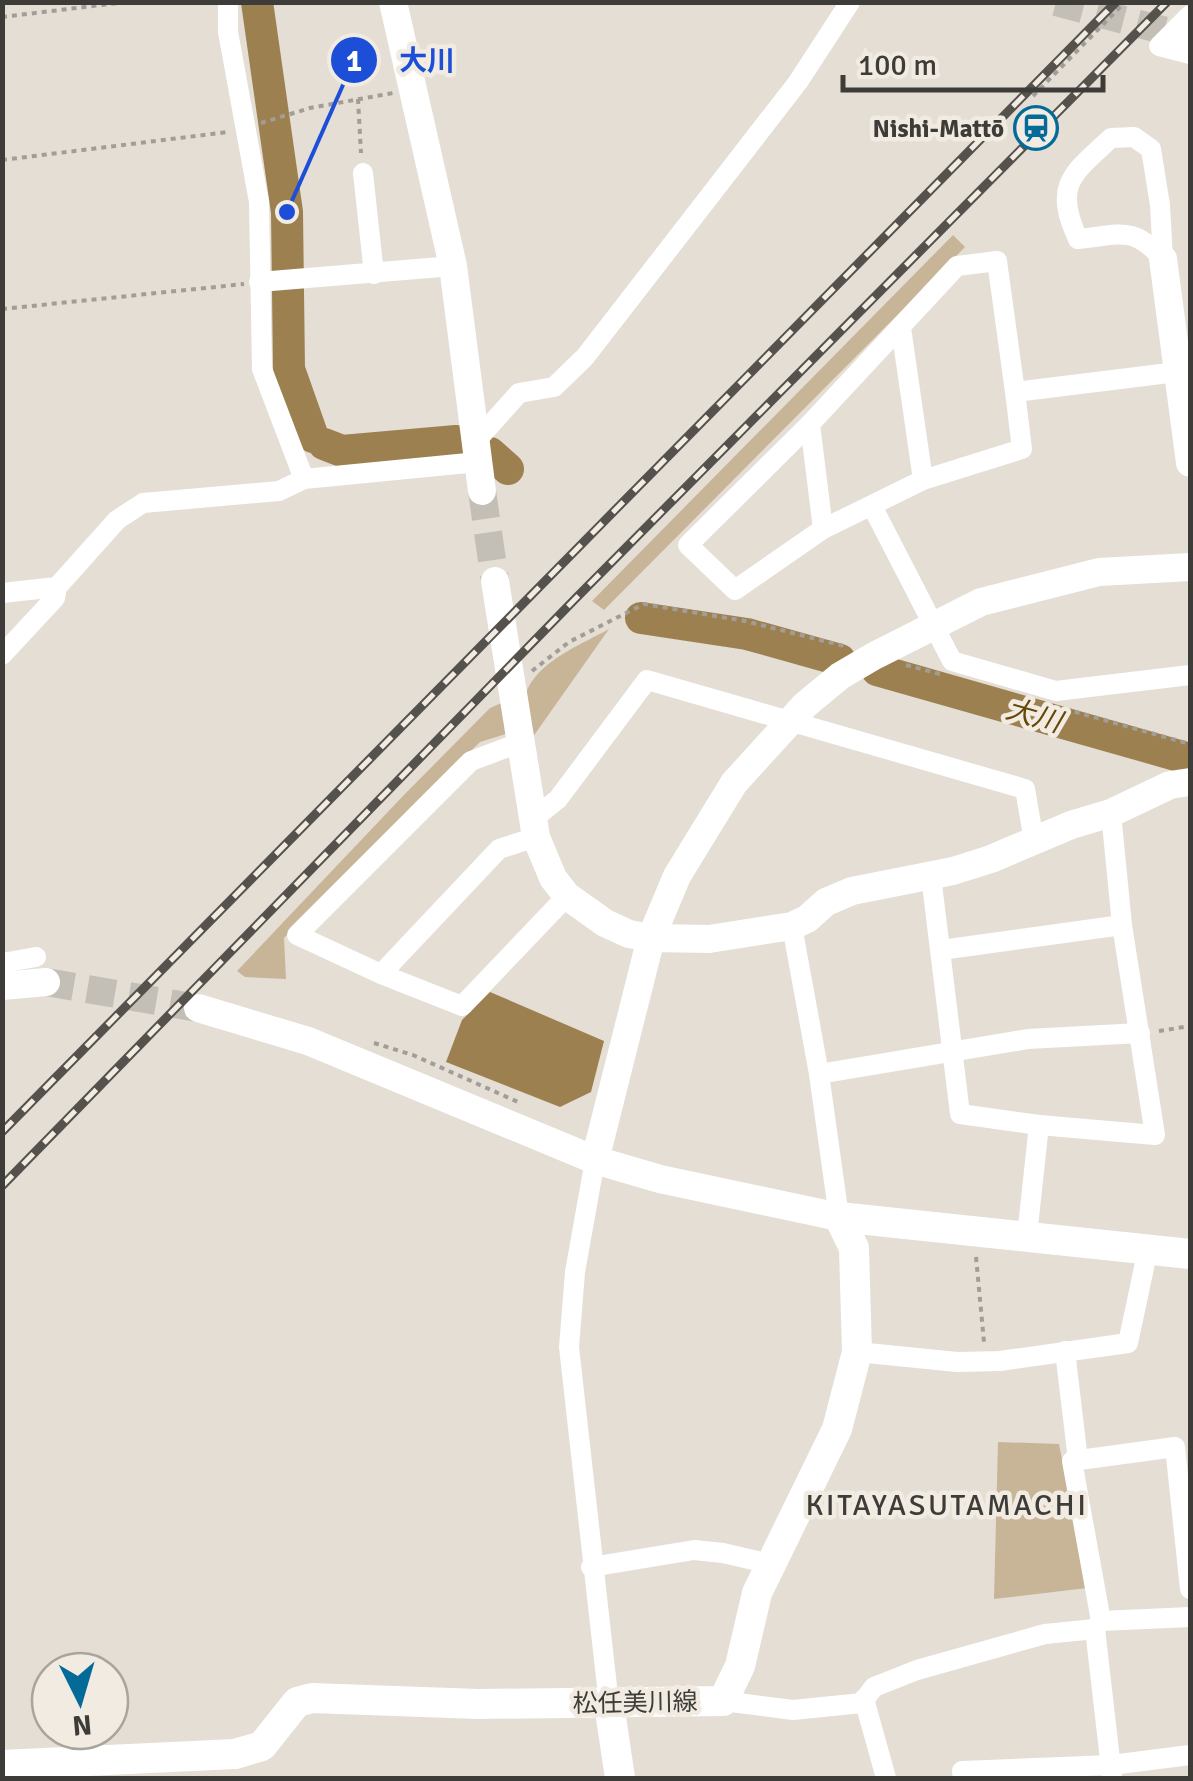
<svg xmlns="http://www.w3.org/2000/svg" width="1193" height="1781" viewBox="0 0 1193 1781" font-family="Signika,'Noto Sans JP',sans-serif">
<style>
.green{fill:#c8b597}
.water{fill:#9d8050}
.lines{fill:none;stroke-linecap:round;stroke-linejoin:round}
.river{stroke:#9d8050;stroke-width:32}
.tertiary-tunnel{stroke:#c3beb6;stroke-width:28;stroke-dasharray:28 14;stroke-linecap:butt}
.path{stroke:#a29e97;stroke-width:4;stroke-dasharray:5 5;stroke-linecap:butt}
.minor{stroke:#fff;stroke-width:20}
.tertiary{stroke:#fff;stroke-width:28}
.secondary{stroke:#fff;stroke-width:30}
.rail-casing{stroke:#55524e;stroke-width:9}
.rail{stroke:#f1ebe2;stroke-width:5;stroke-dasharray:15;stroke-linecap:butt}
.labels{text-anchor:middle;stroke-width:9;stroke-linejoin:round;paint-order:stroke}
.poi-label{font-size:25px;font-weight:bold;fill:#3e3c38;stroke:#f1ebe2;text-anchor:end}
.street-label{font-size:25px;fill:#3e3c38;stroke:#f1ebe2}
.water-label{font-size:28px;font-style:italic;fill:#654708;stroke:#f1ebe2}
.quarter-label{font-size:30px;letter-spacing:2.5px;fill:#3e3c38;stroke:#f1ebe2}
.leader{fill:none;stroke:#1d4ed8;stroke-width:4}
.callout-dot{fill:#1d4ed8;stroke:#f1ebe2;stroke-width:4}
.mark-label{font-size:30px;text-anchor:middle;font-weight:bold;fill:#fff}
.callout-label{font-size:28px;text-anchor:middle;font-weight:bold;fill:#1d4ed8;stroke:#f1ebe2;stroke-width:9;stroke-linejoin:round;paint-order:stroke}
</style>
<rect width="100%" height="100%" fill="#e4ded5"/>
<!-- green -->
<g class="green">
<polygon points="953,235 965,247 604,610 592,601"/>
<path d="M 609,629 L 530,741 C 528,731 523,719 523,709 C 524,666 577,647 609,629 Z"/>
<polygon points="506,701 509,733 480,742 284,938 286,979 245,977 237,971 402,797 490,708"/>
<polygon points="998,1442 1059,1444 1087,1588 994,1599"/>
</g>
<!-- water -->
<polygon class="water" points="490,992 604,1041 591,1092 560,1107 446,1062 462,1020"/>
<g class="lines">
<!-- river -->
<g class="river">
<polyline points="257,2 287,212 289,369 313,437"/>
<polyline points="324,444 342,451 456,441"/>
<polyline points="490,453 508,469"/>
<polyline points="641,618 747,634 840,660"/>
<polyline points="877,670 1190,759"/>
</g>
<!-- tertiary-tunnel -->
<g class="tertiary-tunnel">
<polyline points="1056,2 1181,35"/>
<polyline points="482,491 495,581"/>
<polyline points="46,982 198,1008"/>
</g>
<!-- path -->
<g class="path">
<polyline points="2,17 126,2"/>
<polyline points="1033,96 1125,2"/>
<polyline points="358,99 361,153"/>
<polyline points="261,123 310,108 393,93"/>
<polyline points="2,160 228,132"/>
<polyline points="2,309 244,284"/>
<polyline points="906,665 940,674"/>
<polyline points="532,671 569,642 644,604 745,621 844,646"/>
<polyline points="1065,709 1190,744"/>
<polyline points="1159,1031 1190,1026"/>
<polyline points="374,1043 413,1055 518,1102"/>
<polyline points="976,1257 984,1342"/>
</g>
<!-- minor -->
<g class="minor">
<polyline points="228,2 228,32 259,202 262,369 304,479"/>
<polyline points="1190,15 1159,46 1190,54"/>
<path d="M 1134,137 L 1151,149 L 1160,205 L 1163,259 C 1133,225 1120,235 1078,239 C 1053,185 1072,174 1111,138 Z"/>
<polyline points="363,173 374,274"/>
<polyline points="259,282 453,266"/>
<polyline points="901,328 923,480"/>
<polyline points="1015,392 997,261 957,266 810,424 688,545 735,590 823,529 923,480 1022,449 1015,392 1177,372"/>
<polyline points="810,424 823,529"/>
<polyline points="476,441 519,393 554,387 585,357 798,82 850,2"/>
<polyline points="872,506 952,661 1056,691 1190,675"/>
<polyline points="2,593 57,587"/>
<polyline points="2,655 55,598 57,587 117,520 143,503 279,491 304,479 478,462"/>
<polyline points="519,743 471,761 297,935 381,974 462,1006 567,896"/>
<polyline points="532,820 558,799 647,680 1025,789 1034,841"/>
<polyline points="931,876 960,1114 1039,1125 1155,1135 1122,925 1111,813"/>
<polyline points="792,926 819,1074 839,1217"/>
<polyline points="941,950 1122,925"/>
<polyline points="2,963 36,957"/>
<polyline points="381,974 499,849 536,837"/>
<polyline points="819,1074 1028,1039 1140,1033"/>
<polyline points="595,1160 575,1272 569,1347 609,1704"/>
<polyline points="1027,1236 1039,1125"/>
<polyline points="1065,1351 1078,1460"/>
<polyline points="857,1352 957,1362 1000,1361 1128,1343 1148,1249"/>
<polyline points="591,1567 694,1550 723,1553 771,1564"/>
<polyline points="1101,1621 1072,1461 1175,1447 1190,1589"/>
<polyline points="1095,1629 1112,1777"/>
<polyline points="864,1699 886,1778"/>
<polyline points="723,1701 793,1710 862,1703 874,1687 917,1670 1045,1634 1095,1629 1101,1621 1190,1617"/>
<polyline points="963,1778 962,1771 1111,1765 1190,1755"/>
</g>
<!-- tertiary -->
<g class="tertiary">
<polyline points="393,2 453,266 482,491"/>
<polyline points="1181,35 1190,38"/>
<polyline points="1163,259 1190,463"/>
<polyline points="495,581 536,837 553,878 567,896 605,923 629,934 651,938 709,939 792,926 807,919 826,902 852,891 953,871 991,859 1071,825 1111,813 1170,785 1190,782"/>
<polyline points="2,986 46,982"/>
<polyline points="198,1008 308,1041 595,1160 660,1179 839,1217"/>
<polyline points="595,1160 651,938 677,876 734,783 805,705 840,676 874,656 981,602 1099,572 1190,567"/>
</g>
<!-- secondary -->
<g class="secondary">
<polyline points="839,1217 1190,1254"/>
<polyline points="609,1704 620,1778"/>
<polyline points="2,1765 235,1754 262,1746 297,1702 312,1698 478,1704 723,1701 740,1666 757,1593 837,1429 857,1352 854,1248 839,1217"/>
</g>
<!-- rail casing -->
<g class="rail-casing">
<g id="rail">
<polyline points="2,1132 1116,2"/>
<polyline points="2,1186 579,595 1167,2"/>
</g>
</g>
<!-- rail -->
<use href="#rail" class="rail"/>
</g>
<!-- icons -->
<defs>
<g id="station-ring" transform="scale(2.25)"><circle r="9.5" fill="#f1ebe2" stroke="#046a98" stroke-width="1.5"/><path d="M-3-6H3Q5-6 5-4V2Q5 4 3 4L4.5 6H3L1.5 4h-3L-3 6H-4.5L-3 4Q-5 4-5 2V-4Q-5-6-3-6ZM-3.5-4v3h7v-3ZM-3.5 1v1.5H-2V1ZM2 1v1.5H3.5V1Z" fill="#046a98"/></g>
</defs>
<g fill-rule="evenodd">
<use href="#station-ring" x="1036" y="128"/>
</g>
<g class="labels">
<!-- poi labels -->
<g class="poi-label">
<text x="1004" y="137">Nishi-Mattō</text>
</g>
<!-- street labels -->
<g class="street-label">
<text transform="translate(635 1702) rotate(-1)" y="9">松任美川線</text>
</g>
<!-- water labels -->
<g class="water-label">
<text transform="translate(1034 715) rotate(16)" y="10">大川</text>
</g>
<!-- quarter labels -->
<g class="quarter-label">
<text x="947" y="1515">KITAYASUTAMACHI</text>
</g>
</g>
<!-- callouts -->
<path class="leader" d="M287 212L354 60"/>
<g class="callout-dot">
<circle cx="287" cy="212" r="10"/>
<circle cx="354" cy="60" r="25"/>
</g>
<g class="mark-label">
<text x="354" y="71">1</text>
</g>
<g class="callout-label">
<text x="427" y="70">大川</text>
</g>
<!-- border -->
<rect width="1193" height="1781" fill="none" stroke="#3e3c38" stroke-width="10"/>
<!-- north arrow -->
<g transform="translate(80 1701) rotate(175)"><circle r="48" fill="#f1ebe2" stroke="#a9a59e" stroke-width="2.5"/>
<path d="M0-8L18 38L0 25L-18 38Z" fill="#046a98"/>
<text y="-15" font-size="28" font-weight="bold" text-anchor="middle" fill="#3e3c38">N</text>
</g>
<!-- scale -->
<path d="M843 75v15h260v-15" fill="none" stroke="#3e3c38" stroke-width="5"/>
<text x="858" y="75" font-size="30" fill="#3e3c38" stroke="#f1ebe2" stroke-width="8" paint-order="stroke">100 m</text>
</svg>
